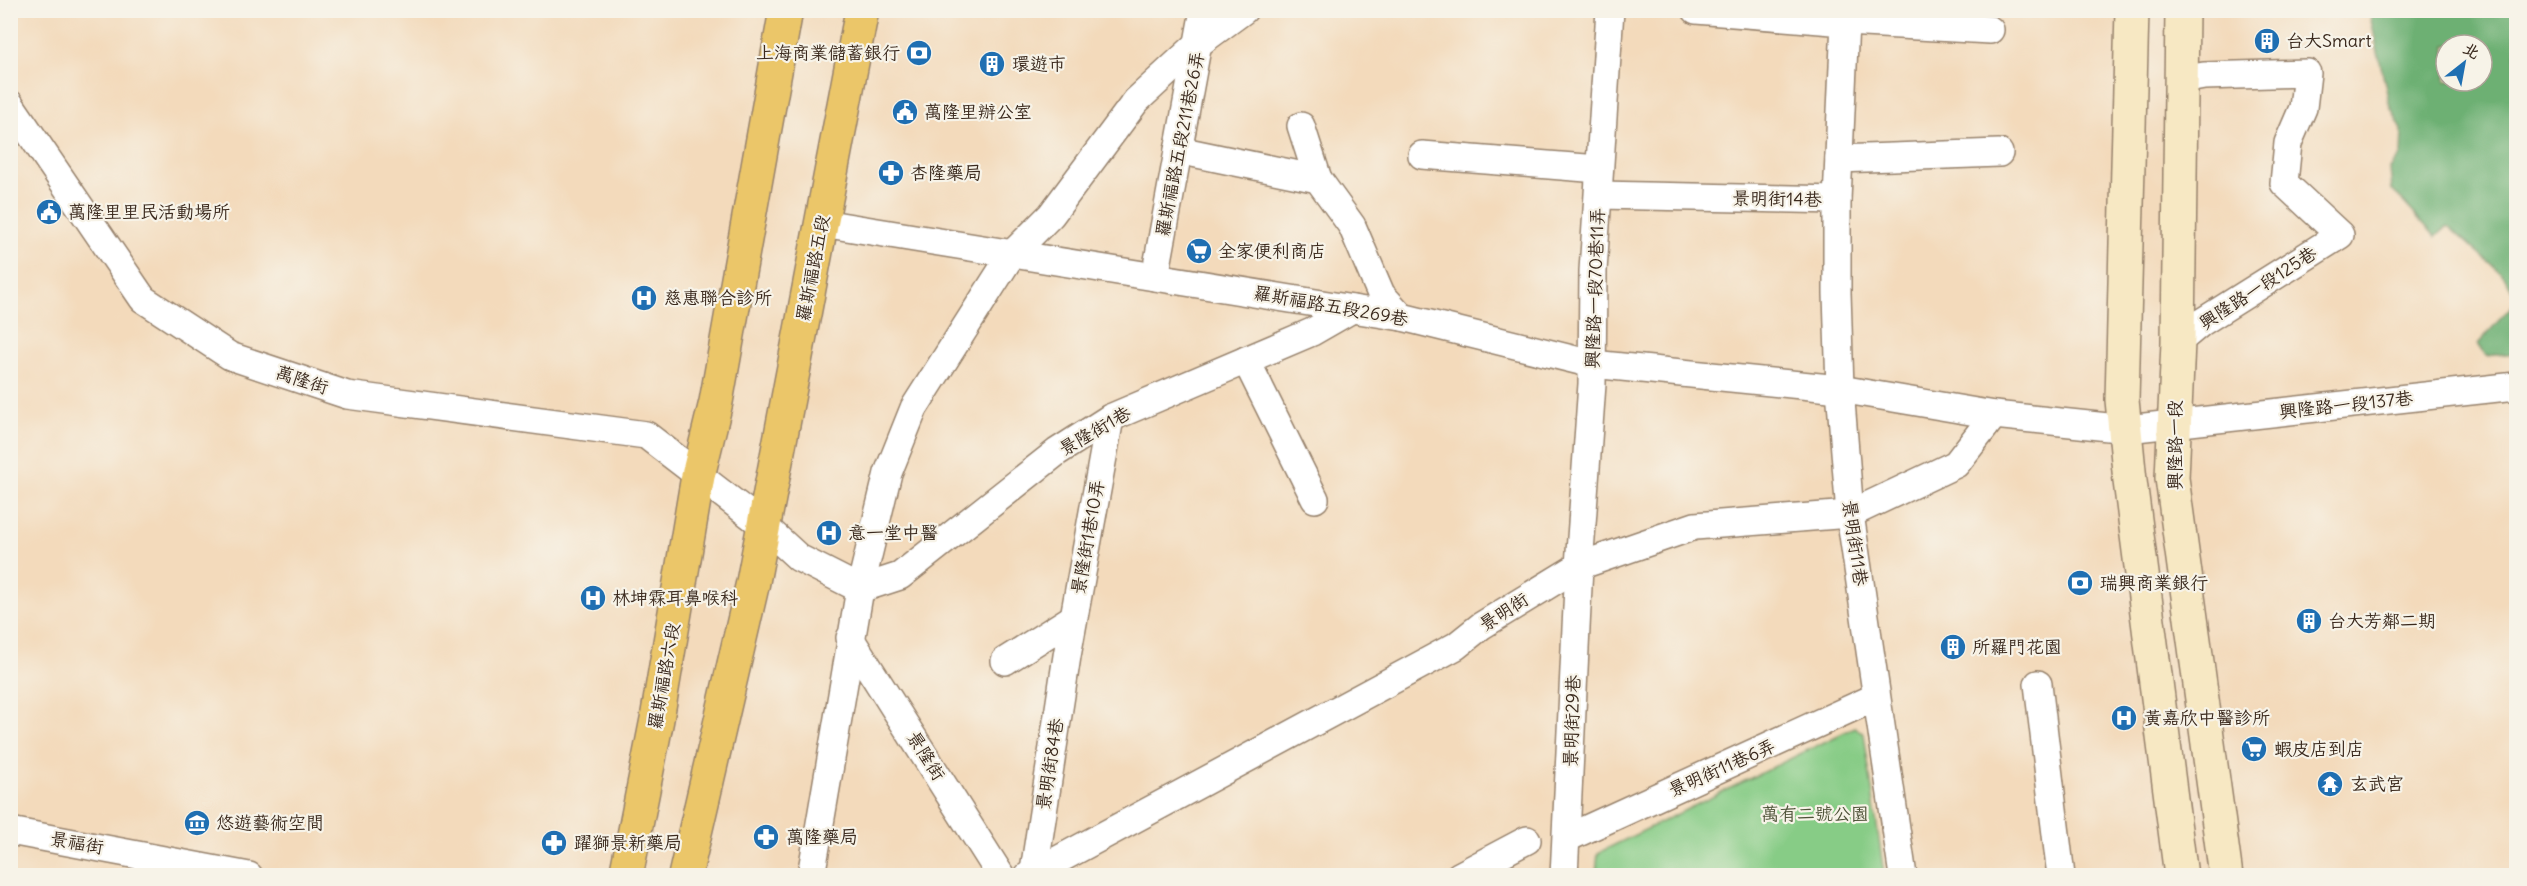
<svg xmlns="http://www.w3.org/2000/svg" width="2527" height="886" viewBox="0 0 2527 886" font-family="Delius,'LXGW WenKai TC',sans-serif">
<style>
.green{fill:#87cc86;stroke:#617b52;stroke-width:1.5}
.forest{fill:#6db073;stroke:#546d48;stroke-width:1.5;fill-rule:evenodd}
.lines{fill:none;stroke-linecap:round;stroke-linejoin:round}
.street-casing{stroke:#97826c;stroke-width:30}
.secondary-casing{stroke:#97826c;stroke-width:36}
.primary-casing{stroke:#97826c;stroke-width:36}
.street{stroke:#fff;stroke-width:27}
.secondary{stroke:#f7e8c3;stroke-width:33}
.primary{stroke:#ebc669;stroke-width:33}
.labels{text-anchor:middle;stroke-width:4.5;stroke-linejoin:round;paint-order:stroke}
.poi-label{font-size:18px;fill:#3b2a1e;stroke:#f7f3e8;text-anchor:start}
.street-label{font-size:18px;fill:#3b2a1e;stroke:#f7f3e8}
.park-label{font-size:18px;fill:#4e5238;stroke:#f7f3e8}
</style>
<rect width="100%" height="100%" fill="#f7f3e8"/>
<filter id="ink" filterUnits="userSpaceOnUse"><feTurbulence type="fractalNoise" baseFrequency=".0167" numOctaves="2"/><feDisplacementMap in="SourceGraphic" scale="12" xChannelSelector="R" yChannelSelector="G"/><feConvolveMatrix kernelMatrix="1 2 1 2 8 2 1 2 1" color-interpolation-filters="sRGB"/></filter>
<filter id="wash" filterUnits="userSpaceOnUse"><feTurbulence type="fractalNoise" baseFrequency=".008" numOctaves="4" result="noise"/><feDisplacementMap in="SourceGraphic" scale="24" xChannelSelector="R" yChannelSelector="G"/><feGaussianBlur stdDeviation="1.35" result="paint"/><feColorMatrix in="noise" values="0 0 0 0 0 0 0 0 0 0 0 0 0 0 0 0 0 1.4 0 .05"/><feComposite in="paint" operator="in"/></filter>
<g filter="url(#wash)">
<rect width="100%" height="100%" fill="#f3dabb"/>
<!-- green -->
<polygon class="green" points="1855,727 1864,734 1884,875 1596,875 1598,853"/>
<!-- forest -->
<g class="forest">
<path d="M 2369,11 L 2516,11 L 2516,297 L 2504,276 L 2448,226 L 2436,237 L 2392,190 L 2390,169 L 2401,155 L 2402,130 L 2390,107 ZM 2446,45 L 2482,45 L 2482,81 L 2446,81 Z"/>
<polygon points="2516,301 2516,353 2486,356 2478,344"/>
</g>
</g>
<g filter="url(#ink)">
<g class="lines">
<!-- street casing -->
<g class="street-casing">
<g id="street">
<polyline points="1696,10 1845,22 1837,200 1837,293 1840,389 1850,514 1903,876"/>
<polyline points="1846,10 1845,22 1990,30"/>
<polyline points="10,104 143,299 230,356 347,395 646,435 763,525 799,558 860,589 900,576 1057,452 1110,418 1312,332 1352,309"/>
<polyline points="1301,126 1318,179"/>
<polyline points="1178,150 1318,179 1352,226 1381,294 1402,317"/>
<polyline points="1422,155 1599,169"/>
<polyline points="1839,159 1999,153"/>
<polyline points="1599,195 1837,200"/>
<polyline points="822,223 1402,317 1592,364 1840,389 1994,415 2127,429 2516,386"/>
<polyline points="1155,277 1204,10"/>
<polyline points="2178,342 2202,322 2340,235 2284,183 2288,143 2303,108 2307,73 2204,76 2182,80"/>
<polyline points="1246,360 1315,499"/>
<polyline points="850,638 1001,876"/>
<polyline points="1005,661 1073,618"/>
<polyline points="2038,684 2061,876"/>
<polyline points="10,831 249,876"/>
<polyline points="1567,838 1876,697"/>
<polyline points="1034,871 1067,656 1110,418"/>
<polyline points="811,876 860,589 888,473 914,408 1012,254 1051,215 1136,101 1199,43 1244,10"/>
<polyline points="1028,876 1456,646 1481,626 1579,566 1695,526 1850,514 1956,464 1994,415"/>
<polyline points="1459,876 1527,840"/>
<polyline points="1564,876 1579,566 1592,384 1593,271 1610,10"/>
</g>
</g>
<!-- secondary casing -->
<g class="secondary-casing">
<g id="secondary">
<polyline points="2132,10 2122,400 2130,481 2181,876"/>
<polyline points="2182,10 2178,342 2172,478 2226,876"/>
</g>
</g>
<!-- primary casing -->
<g class="primary-casing">
<g id="primary">
<polyline points="626,876 657,719 698,476 716,402 786,10"/>
<polyline points="685,876 753,582 862,10"/>
</g>
</g>
<!-- street -->
<use href="#street" class="street"/>
<!-- secondary -->
<use href="#secondary" class="secondary"/>
<!-- primary -->
<use href="#primary" class="primary"/>
</g>
</g>
<!-- icons -->
<defs>
<g id="building-disc" transform="scale(1.35)"><circle r="9.5" fill="#1f6fb2" stroke="#f7f3e8"/><path d="M-4-6H4V6H1V3H-1V6H-4ZM-2.5-4.3h1.7v1.8h-1.7ZM.8-4.3h1.7v1.8H.8ZM-2.5-1h1.7V.8h-1.7ZM.8-1h1.7V.8H.8Z" fill="#fff"/></g>
<g id="bank-disc" transform="scale(1.35)"><circle r="9.5" fill="#1f6fb2" stroke="#f7f3e8"/><path d="M-6-4H6V4H-6ZM0-2.3a2.3 2.3 0 1 0 0 4.6a2.3 2.3 0 1 0 0-4.6Z" fill="#fff"/></g>
<g id="civic-disc" transform="scale(1.35)"><circle r="9.5" fill="#1f6fb2" stroke="#f7f3e8"/><path d="M-.6-6.5H3V-4.5H.6V-3L4-1V1h2V6H-6V1h2V-1L-.6-3ZM-1.2 2.5V6h2.4V2.5Z" fill="#fff"/></g>
<g id="pharmacy-disc" transform="scale(1.35)"><circle r="9.5" fill="#1f6fb2" stroke="#f7f3e8"/><path d="M-2-6h4v4h4v4h-4v4h-4v-4h-4v-4h4Z" fill="#fff"/></g>
<g id="supermarket-disc" transform="scale(1.35)"><circle r="9.5" fill="#1f6fb2" stroke="#f7f3e8"/><path d="M-6-5.5h2.5l.6 2H6L4.5 2H-2.5L-4.4-4H-6ZM-1.5 3.2a1.3 1.3 0 1 0 .1 0ZM3 3.2a1.3 1.3 0 1 0 .1 0Z" fill="#fff"/></g>
<g id="hospital-disc" transform="scale(1.35)"><circle r="9.5" fill="#1f6fb2" stroke="#f7f3e8"/><path d="M-5-5h3v3.5h4V-5h3V5h-3V1.5h-4V5h-3Z" fill="#fff"/></g>
<g id="temple-disc" transform="scale(1.35)"><circle r="9.5" fill="#1f6fb2" stroke="#f7f3e8"/><path d="M0-6L5-2H3V0L6.5 2.5H4V6H1.5V3h-3V6H-4V2.5H-6.5L-3 0V-2H-5Z" fill="#fff"/></g>
<g id="museum-disc" transform="scale(1.35)"><circle r="9.5" fill="#1f6fb2" stroke="#f7f3e8"/><path d="M0-6L6-3V-2H-6V-3ZM-5-1h2V3h-2ZM-1-1h2V3h-2ZM3-1h2V3H3ZM-6 4H6V6H-6Z" fill="#fff"/></g>
</defs>
<g fill-rule="evenodd">
<use href="#building-disc" x="2267" y="41"/>
<use href="#bank-disc" x="919" y="53"/>
<use href="#building-disc" x="992" y="64"/>
<use href="#civic-disc" x="905" y="112"/>
<use href="#pharmacy-disc" x="891" y="173"/>
<use href="#civic-disc" x="49" y="212"/>
<use href="#supermarket-disc" x="1199" y="251"/>
<use href="#hospital-disc" x="644" y="298"/>
<use href="#hospital-disc" x="829" y="533"/>
<use href="#bank-disc" x="2080" y="583"/>
<use href="#hospital-disc" x="593" y="598"/>
<use href="#building-disc" x="2309" y="621"/>
<use href="#building-disc" x="1953" y="647"/>
<use href="#hospital-disc" x="2124" y="718"/>
<use href="#supermarket-disc" x="2254" y="749"/>
<use href="#temple-disc" x="2330" y="784"/>
<use href="#museum-disc" x="197" y="823"/>
<use href="#pharmacy-disc" x="766" y="837"/>
<use href="#pharmacy-disc" x="554" y="843"/>
</g>
<g class="labels">
<!-- poi labels -->
<g class="poi-label">
<text x="2286" y="47">台大Smart</text>
<text x="900" y="59" text-anchor="end">上海商業儲蓄銀行</text>
<text x="1012" y="70">環遊市</text>
<text x="924" y="118">萬隆里辦公室</text>
<text x="910" y="179">杏隆藥局</text>
<text x="68" y="218">萬隆里里民活動場所</text>
<text x="1218" y="257">全家便利商店</text>
<text x="664" y="304">慈惠聯合診所</text>
<text x="848" y="539">意一堂中醫</text>
<text x="2100" y="589">瑞興商業銀行</text>
<text x="612" y="604">林坤霖耳鼻喉科</text>
<text x="2328" y="627">台大芳鄰二期</text>
<text x="1972" y="653">所羅門花園</text>
<text x="2144" y="724">黃嘉欣中醫診所</text>
<text x="2274" y="755">蝦皮店到店</text>
<text x="2350" y="790">玄武宮</text>
<text x="216" y="829">悠遊藝術空間</text>
<text x="786" y="843">萬隆藥局</text>
<text x="574" y="849">躍獅景新藥局</text>
</g>
<!-- street labels -->
<g class="street-label">
<text transform="translate(1180 144) rotate(-79)" y="6">羅斯福路五段211巷26弄</text>
<text transform="translate(1777 199) rotate(1)" y="6">景明街14巷</text>
<text transform="translate(813 268) rotate(-79)" y="6">羅斯福路五段</text>
<text transform="translate(1595 288) rotate(-88)" y="6">興隆路一段70巷11弄</text>
<text transform="translate(2258 288) rotate(-33)" y="6">興隆路一段125巷</text>
<text transform="translate(1331 306) rotate(10)" y="6">羅斯福路五段269巷</text>
<text transform="translate(302 380) rotate(18)" y="6">萬隆街</text>
<text transform="translate(2346 405) rotate(-6)" y="6">興隆路一段137巷</text>
<text transform="translate(1095 431) rotate(-30)" y="6">景隆街1巷</text>
<text transform="translate(2175 445) rotate(-90)" y="6">興隆路一段</text>
<text transform="translate(1088 537) rotate(-80)" y="6">景隆街1巷10弄</text>
<text transform="translate(1855 543) rotate(82)" y="6">景明街11巷</text>
<text transform="translate(1504 612) rotate(-33)" y="6">景明街</text>
<text transform="translate(664 676) rotate(-80)" y="6">羅斯福路六段</text>
<text transform="translate(1572 721) rotate(-88)" y="6">景明街29巷</text>
<text transform="translate(926 756) rotate(58)" y="6">景隆街</text>
<text transform="translate(1050 764) rotate(-81)" y="6">景明街84巷</text>
<text transform="translate(1722 768) rotate(-24)" y="6">景明街11巷6弄</text>
<text transform="translate(77 843) rotate(10)" y="6">景福街</text>
</g>
<!-- park labels -->
<g class="park-label">
<text x="1815" y="820">萬有二號公園</text>
</g>
</g>
<!-- margin -->
<rect width="2527" height="886" fill="none" stroke="#f7f3e8" stroke-width="36"/>
<!-- north arrow -->
<g transform="translate(2464 63) rotate(31)"><circle r="28" fill="#f7f3e8" stroke="#aca397" stroke-width="1.5"/>
<path d="M0-4.5L10 22L0 15L-10 22Z" fill="#1f6fb2"/>
<text y="-9" font-size="16" font-weight="bold" text-anchor="middle" fill="#3b2a1e">北</text>
</g>
</svg>
